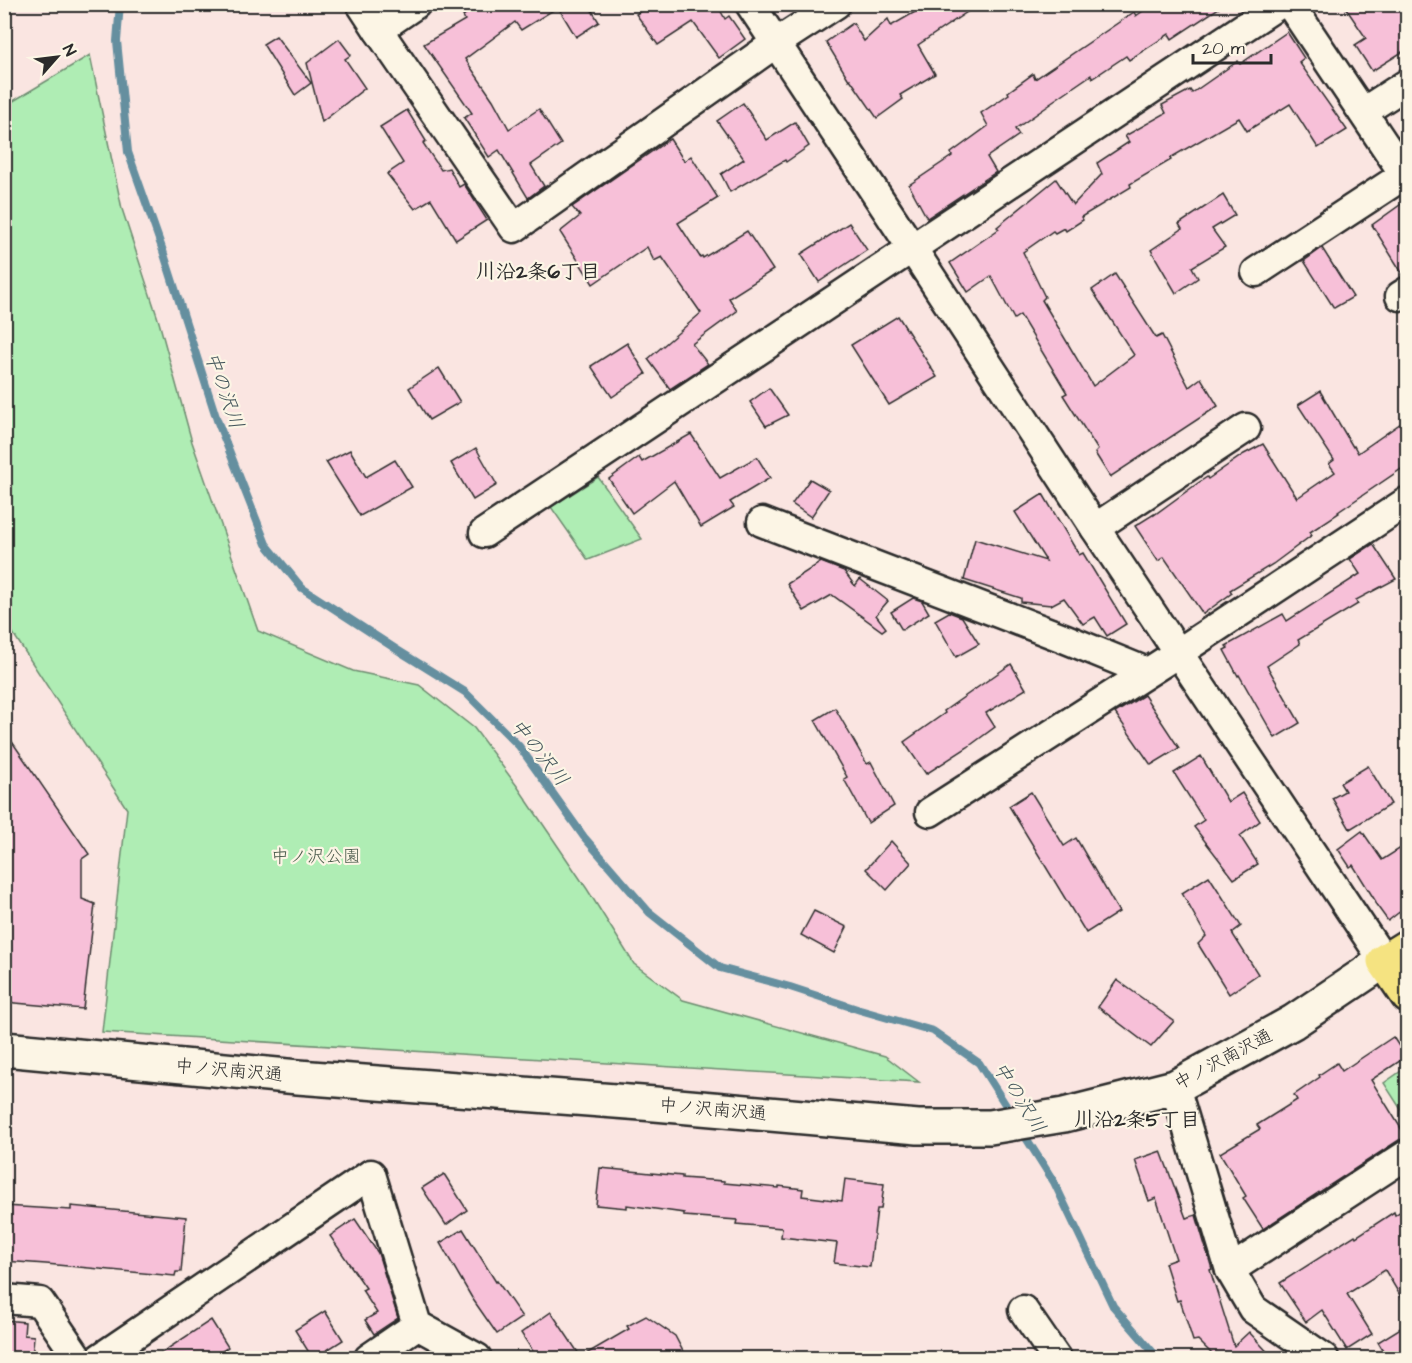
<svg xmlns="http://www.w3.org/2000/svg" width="1412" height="1363" viewBox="0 0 1412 1363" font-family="'Architects Daughter','Klee One',sans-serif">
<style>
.green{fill:#afedb4;stroke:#6d8c70;stroke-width:1.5}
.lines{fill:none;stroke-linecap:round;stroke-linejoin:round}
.stream{stroke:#658f9f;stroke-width:8}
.building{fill:#f7c0d8;stroke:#2b2b2b;stroke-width:1.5}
.street-casing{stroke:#2b2b2b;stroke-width:33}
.secondary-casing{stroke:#2b2b2b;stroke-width:38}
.primary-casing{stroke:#2b2b2b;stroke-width:38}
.street{stroke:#fcf5e5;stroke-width:28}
.secondary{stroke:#fcf5e5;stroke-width:33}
.primary{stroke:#f5e381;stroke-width:33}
.labels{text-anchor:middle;stroke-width:4.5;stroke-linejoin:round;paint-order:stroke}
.park-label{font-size:18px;fill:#4c5c4d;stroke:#fcf5e5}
.street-label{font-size:18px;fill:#2b2b2b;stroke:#fcf5e5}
.neighbourhood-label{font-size:20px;font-weight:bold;fill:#2b2b2b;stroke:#fcf5e5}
.water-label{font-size:20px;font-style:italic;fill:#43555b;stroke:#fcf5e5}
</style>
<rect width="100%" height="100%" fill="#fae5e1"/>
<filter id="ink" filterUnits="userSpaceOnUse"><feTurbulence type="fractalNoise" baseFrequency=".0167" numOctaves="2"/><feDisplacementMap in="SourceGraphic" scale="12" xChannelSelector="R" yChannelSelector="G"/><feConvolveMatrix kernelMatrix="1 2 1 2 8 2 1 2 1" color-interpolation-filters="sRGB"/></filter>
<g filter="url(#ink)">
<!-- green -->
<g class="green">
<polygon points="90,55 122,209 159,322 192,442 258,631 353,671 419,685 474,728 517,786 587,889 634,964 683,1000 885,1056 919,1082 102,1032 127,809 5,621 5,106"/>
<polygon points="598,477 642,539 588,560 551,507"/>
<polygon points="1407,1067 1407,1119 1384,1083"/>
</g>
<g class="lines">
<!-- stream -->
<g class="stream">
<polyline points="120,4 117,41 128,152 163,251 217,420 266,544 302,588 399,651 465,692 519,746 584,837 649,912 720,968 790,987 860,1010 933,1031 979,1063 1012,1115"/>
<polyline points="1021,1130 1054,1182 1113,1306 1158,1358"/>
</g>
</g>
<!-- building -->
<g class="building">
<polygon points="481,4 588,4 599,22 576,37 558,7 521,30 515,22 465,59 493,100 509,129 539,109 561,144 531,165 544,186 528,198 499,150 489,157 464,118 472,113 424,44 465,20 463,16"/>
<polygon points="652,4 721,4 718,6 725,19 729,16 745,39 719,58 693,22 658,45 636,14"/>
<polygon points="929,4 979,4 918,45 935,74 900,95 903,99 877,118 850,79 849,80 826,42 853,23 864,41 888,19 891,26"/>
<polygon points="1153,4 1225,4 1172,39 1169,34 1129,60 1126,56 1093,78 1091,75 1050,103 1051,104 1015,129 1019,135 987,157 996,172 927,218 909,185 952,156 951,153 988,126 981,113 1009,94 1008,92 1033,74 1035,79 1134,12 1136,16"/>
<polygon points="1343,4 1407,4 1407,49 1372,71 1355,45 1366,38"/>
<polygon points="1287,32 1304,58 1299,62 1347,130 1318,148 1290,104 1247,131 1239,118 1170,158 1171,160 1130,184 1131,187 1081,217 1083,220 1066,231 1064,228 1055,233 1053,231 1023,252 1045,297 1042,300 1093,386 1134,355 1092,290 1115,274 1156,338 1162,335 1189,387 1201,378 1218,406 1110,477 1095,453 1098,450 1063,395 1067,393 1020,315 1014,319 991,276 968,292 950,263 999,229 997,227 1056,179 1073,205 1102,174 1097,163 1129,142 1125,136 1166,113 1162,105 1190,90 1192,93 1238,61 1240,64"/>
<polygon points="276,36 311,83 295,95 263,44"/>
<polygon points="339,39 351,55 345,59 365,88 322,122 307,63"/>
<polygon points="743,103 767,140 795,122 809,146 786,162 785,160 730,192 721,174 744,159 717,121"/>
<polygon points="407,110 426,141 423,143 441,170 449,168 459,187 464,184 487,220 456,240 431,199 415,209 387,174 403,163 380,127"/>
<polygon points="670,139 684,161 691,156 718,198 678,223 700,257 702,256 703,258 747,231 773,270 729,298 737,311 692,344 708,364 670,389 648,359 701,313 662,257 654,261 647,247 593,284 560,232 580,216 572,207"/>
<polygon points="1223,195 1235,215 1212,229 1225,247 1192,267 1198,278 1176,293 1151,250 1182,229 1179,224"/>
<polygon points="1407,200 1407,275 1404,276 1372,225"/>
<polygon points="849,223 867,250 819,282 801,254"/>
<polygon points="1322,248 1353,297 1334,308 1304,261"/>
<polygon points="898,316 937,377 889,405 851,345"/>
<polygon points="627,343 646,374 612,397 591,366"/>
<polygon points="439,368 460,402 429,420 409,388"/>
<polygon points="769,388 788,415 766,426 750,402"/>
<polygon points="1320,391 1353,447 1354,446 1358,453 1407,419 1407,465 1338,512 1339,513 1310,532 1312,535 1273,564 1230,590 1232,593 1203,614 1164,557 1158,561 1135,526 1154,514 1154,515 1198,483 1207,477 1208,479 1244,454 1263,444 1297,498 1335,472 1329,464 1334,460 1298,405"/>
<polygon points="691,434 720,478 757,457 770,478 730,502 734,507 701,527 674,481 632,513 609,479 639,457 642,462"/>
<polygon points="476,448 497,485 473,500 451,463"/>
<polygon points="350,450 366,477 395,460 412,487 360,516 326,462"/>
<polygon points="810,479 829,490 811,517 792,504"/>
<polygon points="1043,494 1079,555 1083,553 1126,624 1107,636 1095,617 1083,624 1064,598 1051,605 1021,602 1021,598 964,580 975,539 1046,561 1015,512"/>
<polygon points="1373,544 1396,579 1356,600 1358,604 1298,640 1300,644 1267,666 1300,723 1275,738 1239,675 1238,676 1224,650 1228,648 1226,646 1283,614 1287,621 1360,574 1350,559"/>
<polygon points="821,562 844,571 855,586 860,579 888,601 876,615 886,628 882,631 832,595 804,611 787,584"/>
<polygon points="913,598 922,601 929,613 902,630 891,612"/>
<polygon points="949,612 962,617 979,644 956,657 935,620"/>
<polygon points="1011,664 1026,689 986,713 995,727 968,747 926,774 904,742 945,713 944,711"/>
<polygon points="1144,695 1179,748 1151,765 1115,713"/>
<polygon points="835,708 867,764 871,762 894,806 868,823 844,779 847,777 815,720"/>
<polygon points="4,730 89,854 82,859 82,899 95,904 83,1009 4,1002"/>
<polygon points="1201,756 1228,802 1242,793 1260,821 1240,836 1258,864 1234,879 1194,827 1204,820 1174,773"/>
<polygon points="1368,766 1391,804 1350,829 1332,798 1345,791 1340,783"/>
<polygon points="1031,792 1064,846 1076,838 1119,912 1086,933 1009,806"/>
<polygon points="1362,831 1382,860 1407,844 1407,906 1388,921 1375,903 1376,902 1353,865 1350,867 1338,849"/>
<polygon points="891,841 911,863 887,890 866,869"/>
<polygon points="1209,876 1241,926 1232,933 1258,974 1229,994 1198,944 1206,936 1182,893"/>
<polygon points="814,911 847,927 834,953 801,935"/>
<polygon points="1117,980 1174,1021 1151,1047 1098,1007"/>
<polygon points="1393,1037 1406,1057 1371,1080 1407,1138 1399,1140 1263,1229 1243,1198 1246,1196 1220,1153 1260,1129 1257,1125 1297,1100 1294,1095 1320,1077 1319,1075 1337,1063 1342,1071"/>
<polygon points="1161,1151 1186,1218 1196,1215 1212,1269 1210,1270 1234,1346 1249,1332 1274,1359 1217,1359 1198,1340 1193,1341 1180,1300 1177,1301 1165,1263 1176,1259 1156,1198 1149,1201 1135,1160"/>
<polygon points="600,1168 651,1173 682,1176 682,1178 724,1181 724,1183 779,1188 779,1186 803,1189 802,1196 842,1201 845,1179 884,1184 881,1209 877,1209 870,1267 834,1263 837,1243 781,1237 782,1228 736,1224 737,1220 684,1216 684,1213 627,1205 627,1208 596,1205"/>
<polygon points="444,1174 467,1210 446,1225 422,1188"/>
<polygon points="4,1206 71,1210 71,1206 186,1217 181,1272 176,1272 175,1276 46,1264 4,1261"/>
<polygon points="1407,1207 1407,1307 1385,1270 1347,1294 1372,1334 1347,1350 1322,1310 1306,1322 1280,1283 1355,1235 1356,1237 1394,1212 1395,1215"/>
<polygon points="355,1219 378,1253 398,1318 374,1334 365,1320 377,1313 362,1290 366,1288 330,1236"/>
<polygon points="463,1229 496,1282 497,1281 522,1317 497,1334 472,1298 440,1243"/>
<polygon points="325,1311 343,1340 313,1359 295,1330"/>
<polygon points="551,1312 581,1357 629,1329 627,1326 646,1316 675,1336 687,1359 538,1359 521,1333"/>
<polygon points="4,1320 25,1322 24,1335 34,1336 32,1359 4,1359"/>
<polygon points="211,1320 228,1347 210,1359 152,1359"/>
<polygon points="1407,1324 1407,1359 1388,1359 1378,1342"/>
</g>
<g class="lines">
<!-- street casing -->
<g class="street-casing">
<g id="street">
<polyline points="361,4 378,30"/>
<polyline points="416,4 378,30 514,228 776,43 836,4"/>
<polyline points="750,4 912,248 1095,528 1384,961"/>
<polyline points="1290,4 1408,180"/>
<polyline points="1363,112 1408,83"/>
<polyline points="1256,272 1404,175"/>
<polyline points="1400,296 1408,291"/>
<polyline points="762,522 1066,639 1147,672"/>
<polyline points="1095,528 1246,428"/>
<polyline points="484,533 1279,4"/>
<polyline points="930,812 1178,653 1408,501"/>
<polyline points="1175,1087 1230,1270 1408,1154"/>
<polyline points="1230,1270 1253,1309 1324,1358"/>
<polyline points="4,1299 40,1302 78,1358"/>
<polyline points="1023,1310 1056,1358"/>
<polyline points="100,1358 371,1174 417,1325 477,1358"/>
<polyline points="369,1358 417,1325"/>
</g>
</g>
<!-- secondary casing -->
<g class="secondary-casing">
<polyline id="secondary" points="4,1049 298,1077 655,1104 918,1127 990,1127 1064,1115 1175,1087 1293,1022 1384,961"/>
</g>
<!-- primary casing -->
<g class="primary-casing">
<polyline id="primary" points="1408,946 1384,961 1408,996"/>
</g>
<!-- street -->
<use href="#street" class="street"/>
<!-- secondary -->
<use href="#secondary" class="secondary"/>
<!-- primary -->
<use href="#primary" class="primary"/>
</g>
</g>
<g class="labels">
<!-- park labels -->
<g class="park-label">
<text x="316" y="862">中ノ沢公園</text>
</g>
<!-- street labels -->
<g class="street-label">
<text transform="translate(1223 1059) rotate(-28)" y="6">中ノ沢南沢通</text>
<text transform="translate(229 1070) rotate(5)" y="6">中ノ沢南沢通</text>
<text transform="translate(713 1109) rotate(5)" y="6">中ノ沢南沢通</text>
</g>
<!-- neighbourhood labels -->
<g class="neighbourhood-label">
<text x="538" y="278">川沿2条6丁目</text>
<text x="1137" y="1126">川沿2条5丁目</text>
</g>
<!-- water labels -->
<g class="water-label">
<text transform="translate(225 390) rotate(71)" y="7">中の沢川</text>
<text transform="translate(540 752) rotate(51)" y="7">中の沢川</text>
<text transform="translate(1020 1097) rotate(58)" y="7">中の沢川</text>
</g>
</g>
<!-- margin -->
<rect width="1412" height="1363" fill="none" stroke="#fcf5e5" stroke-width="24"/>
<rect x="12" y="12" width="1388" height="1339" fill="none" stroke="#2b2b2b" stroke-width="2" filter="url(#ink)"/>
<!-- north arrow -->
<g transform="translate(57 57) rotate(62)" stroke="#fcf5e5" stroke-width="4.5" paint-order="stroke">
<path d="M0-4.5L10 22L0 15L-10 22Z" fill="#2b2b2b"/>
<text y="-9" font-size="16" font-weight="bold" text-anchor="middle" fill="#2b2b2b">N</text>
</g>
<!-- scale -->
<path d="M1193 54v9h78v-9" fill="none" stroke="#2b2b2b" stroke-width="3"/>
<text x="1202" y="54" font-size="18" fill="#2b2b2b" stroke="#fcf5e5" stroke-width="4.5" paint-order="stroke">20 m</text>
</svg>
